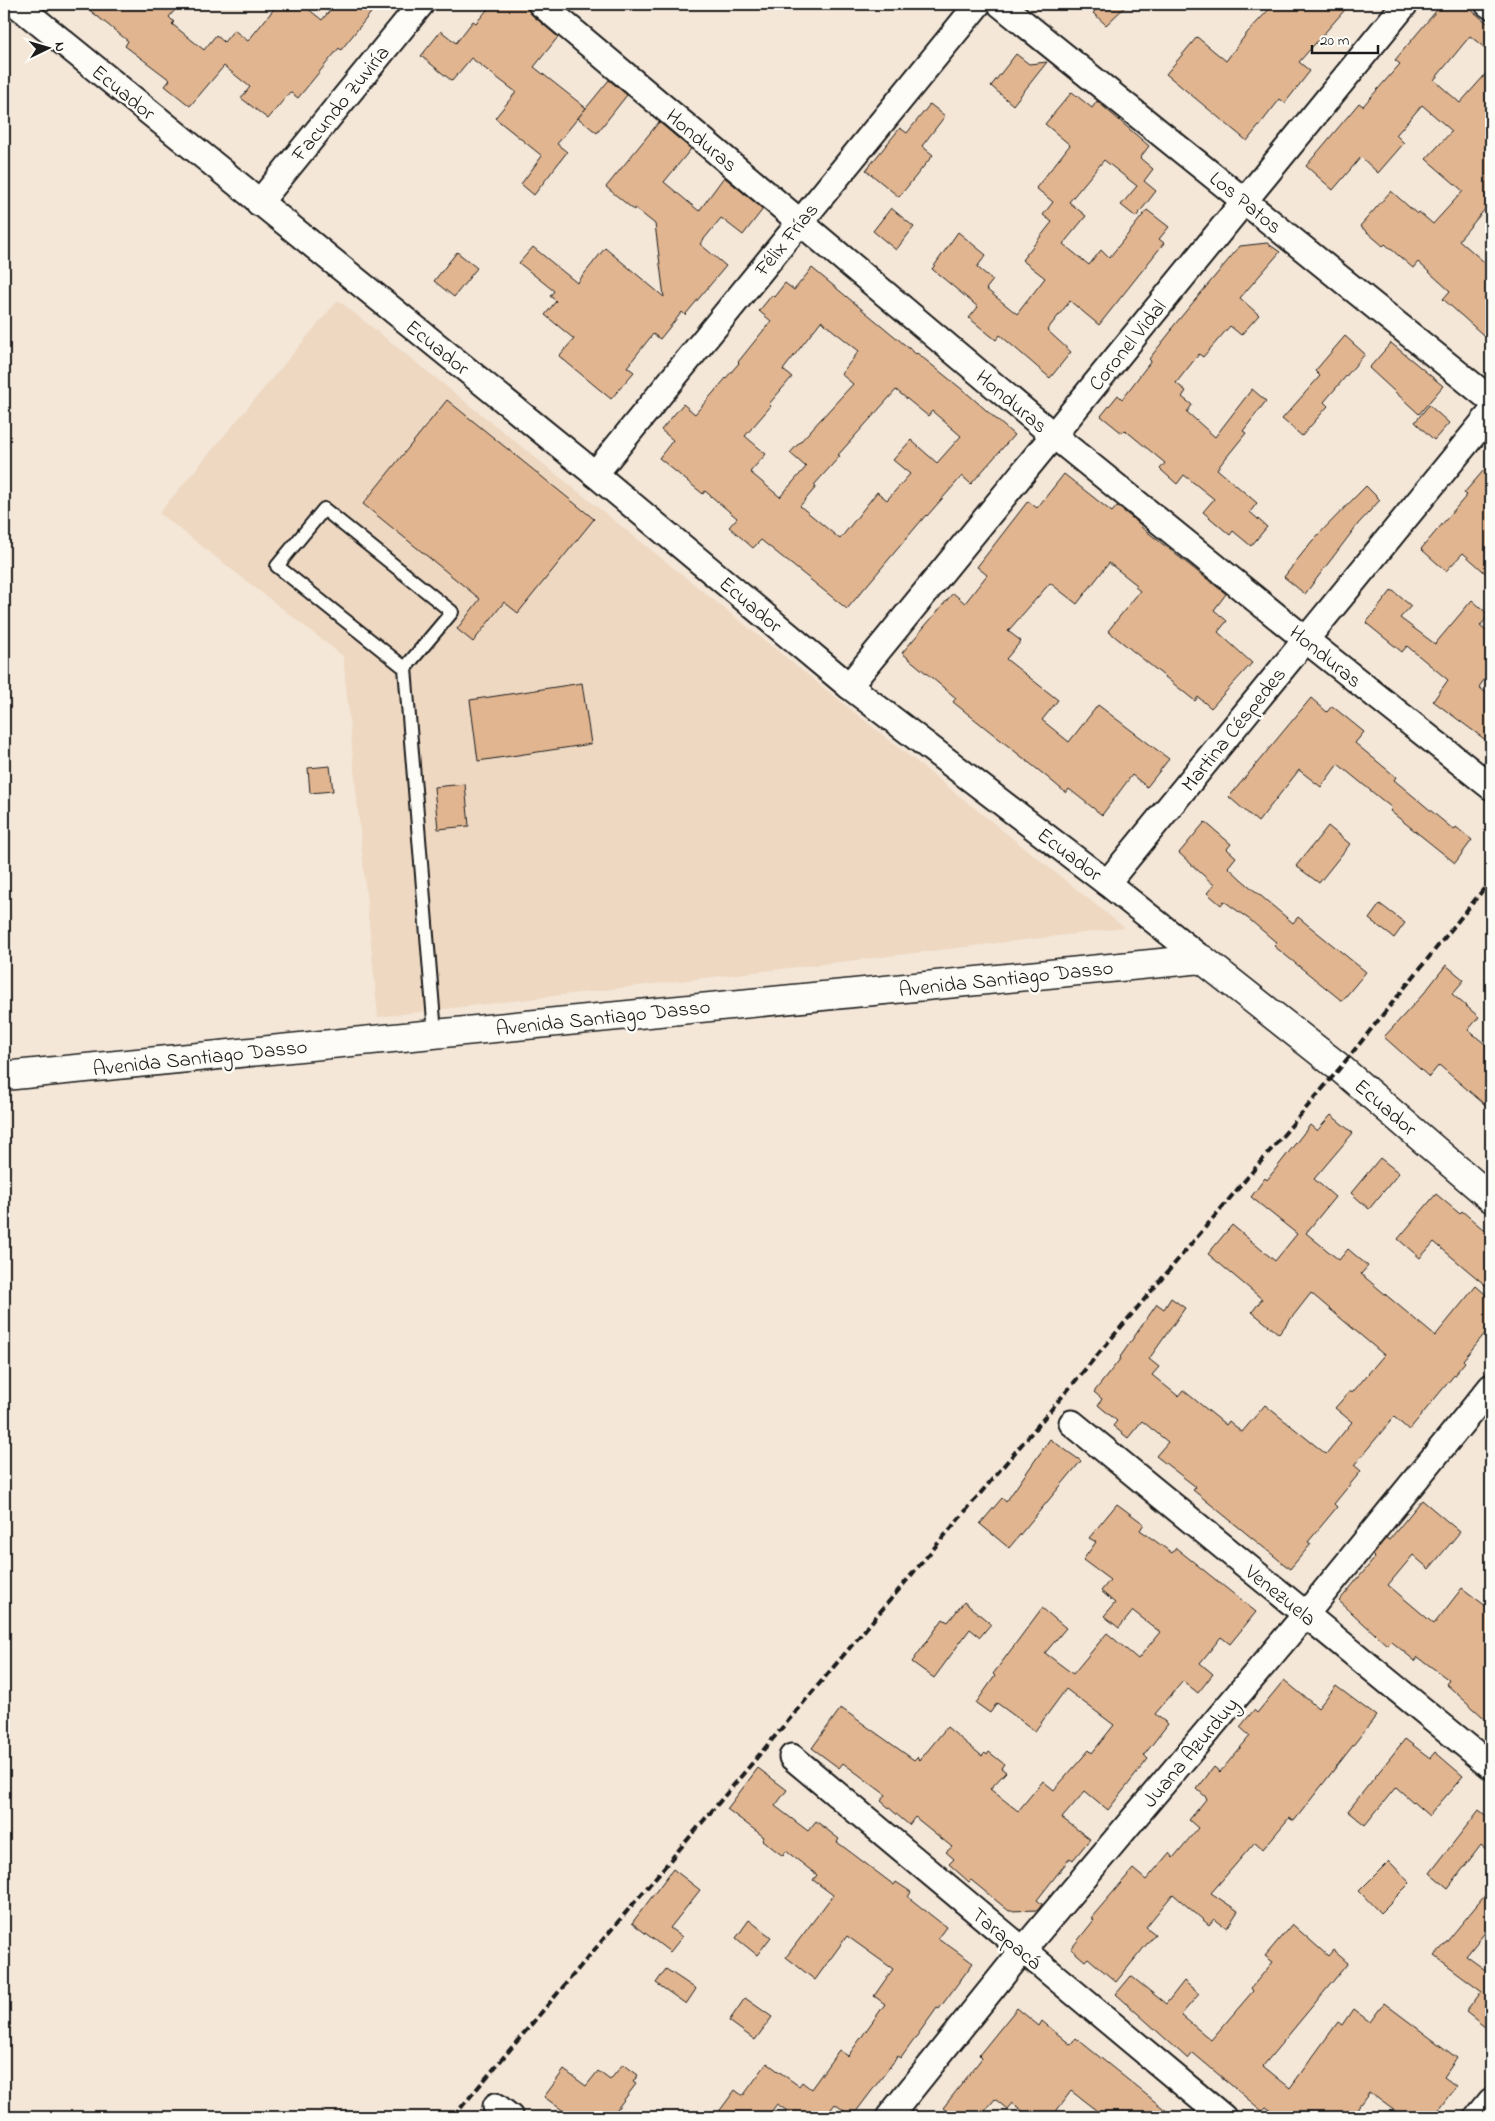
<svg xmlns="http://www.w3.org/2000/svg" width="1495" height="2121" viewBox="0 0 1495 2121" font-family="'Indie Flower',sans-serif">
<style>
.built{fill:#eed8c2}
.building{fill:#e0b590;stroke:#1c1c1c;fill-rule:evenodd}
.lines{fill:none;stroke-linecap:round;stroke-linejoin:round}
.lane-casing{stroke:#1c1c1c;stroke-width:16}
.street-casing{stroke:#1c1c1c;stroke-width:29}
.secondary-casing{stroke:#1c1c1c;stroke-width:31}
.lane{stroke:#fdfcf7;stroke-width:12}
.street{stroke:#fdfcf7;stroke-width:25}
.secondary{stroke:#fdfcf7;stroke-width:28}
.rail{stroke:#1c1c1c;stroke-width:4;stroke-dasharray:8 4;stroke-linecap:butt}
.labels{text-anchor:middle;stroke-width:5;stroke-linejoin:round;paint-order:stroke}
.street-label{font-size:21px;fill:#1c1c1c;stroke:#fdfcf7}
</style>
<rect width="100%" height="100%" fill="#f4e7d8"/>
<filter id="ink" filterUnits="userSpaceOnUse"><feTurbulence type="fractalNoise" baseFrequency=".02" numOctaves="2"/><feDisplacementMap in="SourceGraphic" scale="10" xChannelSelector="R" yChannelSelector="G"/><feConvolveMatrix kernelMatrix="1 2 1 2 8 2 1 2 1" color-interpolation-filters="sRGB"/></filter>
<g filter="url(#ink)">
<!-- built -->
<polygon class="built" points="338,300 1125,928 378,1017 343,656 159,513"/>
<!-- building -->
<g class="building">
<polygon points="82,4 180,4 169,17 174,22 172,24 204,50 216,35 224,42 234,30 248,41 278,4 302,4 322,20 335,4 378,4 341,50 339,48 298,98 290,92 268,119 241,98 250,87 224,66 190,106 165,86 170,80 125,46 128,41"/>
<polygon points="492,4 525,4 532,15 558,37 534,67 586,108 557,144 567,152 534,195 521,184 542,156 495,118 516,92 471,58 452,81 421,56 441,31 456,43 473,21 476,23"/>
<polygon points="1102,4 1128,4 1106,25 1093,13"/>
<polygon points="1274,4 1350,4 1299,62 1310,71 1285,103 1280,99 1247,141 1166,74 1197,37 1226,61 1247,33"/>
<polygon points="1442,4 1464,4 1491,26 1491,53 1470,36 1434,80 1460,103 1491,68 1491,202 1459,240 1491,268 1491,342 1443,299 1450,291 1418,262 1413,268 1385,244 1383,246 1360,226 1391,191 1417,214 1419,212 1433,224 1463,191 1426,159 1452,131 1422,105 1396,135 1404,143 1378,173 1361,157 1333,190 1306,166 1359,103 1363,106 1400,64 1395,60"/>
<polygon points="1016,54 1029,64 1047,62 1013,105 991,86"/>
<polygon points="609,80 627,95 597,133 578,118"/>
<polygon points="1072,92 1092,108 1097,101 1149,146 1140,158 1153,169 1144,181 1156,191 1136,217 1121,205 1137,186 1104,160 1069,202 1086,216 1063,244 1089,265 1101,250 1109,258 1147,210 1169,227 1159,239 1164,243 1099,325 1070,301 1047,330 1071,352 1050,378 1000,335 996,340 969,318 978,307 932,269 958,232 986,255 977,267 993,280 986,289 1017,314 1045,278 1022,260 1052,222 1043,215 1053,202 1036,188 1070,145 1045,124"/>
<polygon points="930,104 945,116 922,146 933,155 899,197 866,170 900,128 907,133"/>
<polygon points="659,122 691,149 664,182 699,211 724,177 763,209 743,235 721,218 700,244 726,266 685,315 682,312 660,339 653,334 627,367 634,372 611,399 559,356 574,339 545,315 556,301 550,296 554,291 519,263 533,247 577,283 605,248 664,297 655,224 635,208 634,210 606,187"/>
<polygon points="891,208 914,227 896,250 873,231"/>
<polygon points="1267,243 1280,252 1240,298 1259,315 1241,335 1230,326 1203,357 1199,354 1176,383 1186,391 1182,397 1192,405 1187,412 1215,437 1252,389 1266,401 1243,431 1246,433 1217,469 1257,503 1250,512 1267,527 1251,546 1233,531 1230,535 1203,512 1214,499 1184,475 1177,484 1160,469 1165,463 1125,430 1122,433 1101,416 1118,395 1122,399 1151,361 1149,359 1172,330 1171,329 1240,246"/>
<polygon points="457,252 477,268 454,297 434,281"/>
<path d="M 812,268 L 916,354 L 917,353 L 969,395 L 1014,435 L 971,484 L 962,476 L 927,516 L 926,515 L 847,609 L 761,540 L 753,548 L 729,527 L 737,518 L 705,491 L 703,494 L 659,458 L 673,440 L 661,430 L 683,404 L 695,414 L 739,363 L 738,362 L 771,321 L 759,311 L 772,295 L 774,297 L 785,283 L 794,290 ZM 821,321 L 859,351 L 841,374 L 853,384 L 790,453 L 806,467 L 780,497 L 750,472 L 766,454 L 745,436 L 771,406 L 769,404 L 792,377 L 783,370 ZM 896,390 L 928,416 L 932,411 L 961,436 L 937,463 L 911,440 L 893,460 L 910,474 L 887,500 L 877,492 L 840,539 L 800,506 L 816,487 L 814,485 L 840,456 L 838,455 Z"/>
<polygon points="1345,336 1365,354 1324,402 1328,406 1302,436 1282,419 1320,376 1315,371"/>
<polygon points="1391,343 1443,386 1419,414 1369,368"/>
<polygon points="447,400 594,519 518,613 504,602 473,642 457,629 480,599 363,504"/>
<polygon points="1429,405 1449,423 1434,440 1415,422"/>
<polygon points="1491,462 1491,578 1463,553 1446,571 1421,549 1467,495 1464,493"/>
<polygon points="1064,474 1112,512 1117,506 1141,525 1140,526 1226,594 1214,610 1227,621 1218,632 1252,663 1211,708 1198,697 1195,701 1108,631 1140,591 1135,587 1137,585 1109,563 1077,604 1050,583 1008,631 1021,641 1006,659 1058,700 1042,720 1069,742 1098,705 1169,759 1147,787 1132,775 1102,815 1069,789 1066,793 1047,777 953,702 956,698 902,653 953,593 965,603 987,575 977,567 1028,501 1037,508"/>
<polygon points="1366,486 1380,500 1358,524 1305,594 1284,577 1312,541"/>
<polygon points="1392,590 1411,606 1400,618 1435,644 1472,600 1489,615 1480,626 1491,635 1491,670 1479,687 1491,697 1491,744 1433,701 1448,680 1407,646 1402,652 1366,623"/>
<polygon points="582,683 591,744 478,761 470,700"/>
<polygon points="1311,698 1327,712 1332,706 1364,732 1355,743 1396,777 1394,780 1454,830 1456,827 1472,840 1455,863 1390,811 1392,808 1338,764 1321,787 1299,770 1258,822 1229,797"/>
<polygon points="330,766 333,791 310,793 308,768"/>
<polygon points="465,784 469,826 438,829 434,787"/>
<polygon points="1205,822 1231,844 1227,849 1236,857 1228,867 1242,880 1293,923 1298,917 1366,972 1342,1001 1274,946 1277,943 1250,920 1224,901 1221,905 1207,893 1214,885 1179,853"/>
<polygon points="1328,826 1350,844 1319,883 1296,866"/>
<polygon points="1380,904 1405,923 1394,938 1369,919"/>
<polygon points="1446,965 1464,980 1452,994 1479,1017 1468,1030 1491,1049 1491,1110 1439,1065 1429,1077 1384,1037 1425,992"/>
<polygon points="1331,1115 1353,1133 1314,1179 1335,1197 1306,1233 1339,1260 1348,1249 1368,1266 1361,1274 1435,1336 1476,1286 1491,1299 1491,1326 1463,1360 1465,1362 1409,1430 1394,1417 1354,1465 1361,1471 1334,1504 1337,1507 1308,1542 1311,1544 1290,1569 1193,1490 1196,1487 1156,1456 1168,1442 1142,1421 1128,1438 1113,1426 1117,1421 1098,1405 1102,1399 1094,1392 1121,1358 1120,1357 1157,1304 1164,1309 1171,1298 1185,1308 1149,1359 1159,1367 1152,1375 1178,1396 1183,1390 1226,1425 1229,1421 1242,1432 1265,1405 1326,1454 1352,1422 1335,1408 1350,1391 1352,1393 1384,1355 1311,1293 1279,1334 1252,1312 1262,1299 1208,1254 1232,1225 1275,1261 1297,1234 1251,1197 1265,1178 1267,1180 1310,1125 1317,1131"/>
<polygon points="1380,1158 1399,1173 1369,1209 1351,1193"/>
<polygon points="1436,1194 1460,1214 1462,1211 1491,1236 1491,1290 1434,1242 1420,1258 1398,1239"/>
<polygon points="1050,1439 1081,1461 1009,1548 980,1524 1002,1498 1006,1502"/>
<polygon points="1422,1500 1460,1532 1429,1569 1413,1555 1388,1585 1434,1624 1462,1588 1491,1610 1491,1724 1446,1684 1449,1680 1418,1657 1415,1661 1391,1641 1387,1645 1339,1601 1375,1558 1372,1555 1386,1538 1389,1540"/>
<polygon points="1117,1504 1144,1524 1140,1530 1172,1553 1176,1548 1256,1612 1230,1644 1221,1637 1200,1663 1213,1674 1198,1693 1183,1681 1155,1714 1168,1724 1144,1755 1148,1759 1108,1810 1085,1791 1062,1818 1090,1839 1073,1860 1070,1858 1037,1900 1042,1904 1038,1910 1009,1911 971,1880 969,1882 949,1864 954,1859 946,1852 952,1847 915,1817 909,1825 881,1801 886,1795 843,1763 839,1768 812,1748 841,1708 914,1760 917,1757 920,1760 947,1727 982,1756 985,1753 987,1755 989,1752 1004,1764 1001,1768 1006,1772 990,1789 1018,1811 1043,1781 1054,1790 1089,1750 1092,1753 1114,1725 1066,1689 1035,1731 997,1703 990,1713 976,1703 995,1676 993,1674 1042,1608 1066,1628 1045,1653 1073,1674 1107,1633 1138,1659 1160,1632 1133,1611 1119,1628 1104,1616 1115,1603 1101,1591 1110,1580 1083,1560 1096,1542 1089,1538"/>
<polygon points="964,1602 991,1624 980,1637 970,1629 934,1678 912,1662 943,1619 948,1622"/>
<polygon points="1284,1680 1318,1708 1336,1686 1376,1716 1294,1821 1289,1818 1263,1849 1255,1842 1211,1893 1238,1911 1227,1928 1214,1919 1209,1925 1173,1894 1146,1927 1155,1934 1116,1982 1088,1958 1085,1961 1071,1949 1094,1920 1091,1918 1133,1869 1146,1880 1169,1853 1173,1858 1198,1828 1189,1820 1207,1798 1197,1789 1214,1767 1220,1772 1250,1736 1240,1727 1254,1710 1257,1713"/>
<polygon points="1405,1739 1430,1758 1435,1752 1463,1776 1429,1816 1396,1787 1365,1825 1348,1811"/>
<polygon points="758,1768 787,1790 775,1806 808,1831 816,1821 839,1839 837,1842 894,1885 896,1882 911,1892 908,1897 946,1927 938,1938 973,1963 939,2009 937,2008 901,2058 898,2056 852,2117 835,2104 825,2117 796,2117 777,2104 767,2117 715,2117 735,2090 743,2096 767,2063 799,2086 802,2082 811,2089 839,2050 848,2056 885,2004 874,1996 893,1969 847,1936 815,1980 786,1957 833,1895 813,1880 817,1875 786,1851 783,1856 762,1840 764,1837 727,1809"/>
<polygon points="1479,1810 1491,1820 1491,1854 1481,1845 1448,1888 1430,1873"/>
<polygon points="1389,1861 1410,1883 1380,1913 1359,1891"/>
<polygon points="673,1869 700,1890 670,1928 682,1937 670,1952 632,1923"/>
<polygon points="1491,1888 1491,1925 1466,1956 1491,1974 1491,2032 1466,2012 1482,1991 1435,1956"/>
<polygon points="749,1920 771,1937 757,1955 736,1938"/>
<polygon points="1292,1924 1328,1956 1333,1950 1348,1963 1263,2066 1290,2088 1338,2022 1342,2025 1353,2009 1370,2022 1384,2003 1457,2058 1444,2077 1456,2086 1433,2117 1403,2117 1369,2092 1351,2117 1280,2117 1266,2107 1262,2111 1193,2053 1188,2059 1116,1994 1131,1976 1166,2004 1184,1981 1199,1994 1181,2015 1211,2040 1253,1991 1251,1988 1273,1962 1265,1956"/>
<polygon points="666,1969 696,1989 686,2004 656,1983"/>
<polygon points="745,1998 772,2017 755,2040 729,2021"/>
<polygon points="1017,2008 1039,2026 1042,2021 1071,2045 1076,2038 1174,2117 1105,2117 1071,2091 1052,2117 1031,2117 1012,2103 1007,2109 995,2099 980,2117 955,2117 943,2108 982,2058 979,2055"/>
<polygon points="623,2064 638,2075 633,2082 636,2084 611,2117 572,2117 544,2097 564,2070 586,2086 598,2071 610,2080"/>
</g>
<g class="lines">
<!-- lane casing -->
<g class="lane-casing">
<polyline id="lane" points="405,668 452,612 324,509 277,566 405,668 435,1033"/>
</g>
<!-- street casing -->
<g class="street-casing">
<g id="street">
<polyline points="16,4 595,474 849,686 1107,883 1202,959"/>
<polyline points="541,4 1053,435 1306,640 1491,787"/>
<polyline points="1000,4 1491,400"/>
<polyline points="1488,4 1491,6"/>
<polyline points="259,203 421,4"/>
<polyline points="595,474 978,4"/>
<polyline points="849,686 1405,4"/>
<polyline points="1107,883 1491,413"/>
<polyline points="1072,1423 1491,1766"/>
<polyline points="792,1757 1223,2117"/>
<polyline points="496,2106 510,2117"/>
<polyline points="889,2117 1022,1951 1306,1614 1491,1387"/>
<polyline points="1478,2117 1491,2101"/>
</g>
</g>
<!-- secondary casing -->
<g class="secondary-casing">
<polyline id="secondary" points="4,1076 1202,959 1340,1068 1491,1198"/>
</g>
<!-- lane -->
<use href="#lane" class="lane"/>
<!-- street -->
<use href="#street" class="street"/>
<!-- secondary -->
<use href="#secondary" class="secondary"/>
<!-- rail -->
<polyline class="rail" points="453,2117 1340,1068 1491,880"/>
</g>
</g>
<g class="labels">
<!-- street labels -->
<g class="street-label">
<text transform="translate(124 92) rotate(39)" y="7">Ecuador</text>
<text transform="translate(340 103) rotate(-51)" y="7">Facundo Zuviría</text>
<text transform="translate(702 140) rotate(40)" y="7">Honduras</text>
<text transform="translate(1246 202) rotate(39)" y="7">Los Patos</text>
<text transform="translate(786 239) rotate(-51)" y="7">Félix Frías</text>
<text transform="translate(1127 345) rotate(-51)" y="7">Coronel Vidal</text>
<text transform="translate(438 347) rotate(39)" y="7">Ecuador</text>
<text transform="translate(1012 401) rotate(40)" y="7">Honduras</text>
<text transform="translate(751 604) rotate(40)" y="7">Ecuador</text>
<text transform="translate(1326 656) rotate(39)" y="7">Honduras</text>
<text transform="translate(1233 729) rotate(-51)" y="7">Martina Céspedes</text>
<text transform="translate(1070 854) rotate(37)" y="7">Ecuador</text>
<text transform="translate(1006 978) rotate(-6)" y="7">Avenida Santiago Dasso</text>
<text transform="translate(603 1017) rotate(-6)" y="7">Avenida Santiago Dasso</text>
<text transform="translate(200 1057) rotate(-6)" y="7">Avenida Santiago Dasso</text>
<text transform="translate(1386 1107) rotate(41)" y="7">Ecuador</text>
<text transform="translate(1281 1595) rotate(39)" y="7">Venezuela</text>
<text transform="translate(1190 1752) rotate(-50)" y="7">Juana Azurduy</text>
<text transform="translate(1007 1938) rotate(40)" y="7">Tarapacá</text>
</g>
</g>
<!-- margin -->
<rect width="1495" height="2121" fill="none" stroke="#fdfcf7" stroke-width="20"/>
<rect x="10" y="10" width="1475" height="2101" fill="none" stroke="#1c1c1c" stroke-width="2" filter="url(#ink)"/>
<!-- north arrow -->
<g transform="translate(48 48) rotate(85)" stroke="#fdfcf7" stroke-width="4" paint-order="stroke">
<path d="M0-4L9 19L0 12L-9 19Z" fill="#1c1c1c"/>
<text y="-8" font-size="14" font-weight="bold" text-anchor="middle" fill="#1c1c1c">N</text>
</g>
<!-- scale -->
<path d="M1312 45v8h66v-8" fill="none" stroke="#1c1c1c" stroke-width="2.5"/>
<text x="1320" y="45" font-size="15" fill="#1c1c1c" stroke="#fdfcf7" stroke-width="4" paint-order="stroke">20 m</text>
</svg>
